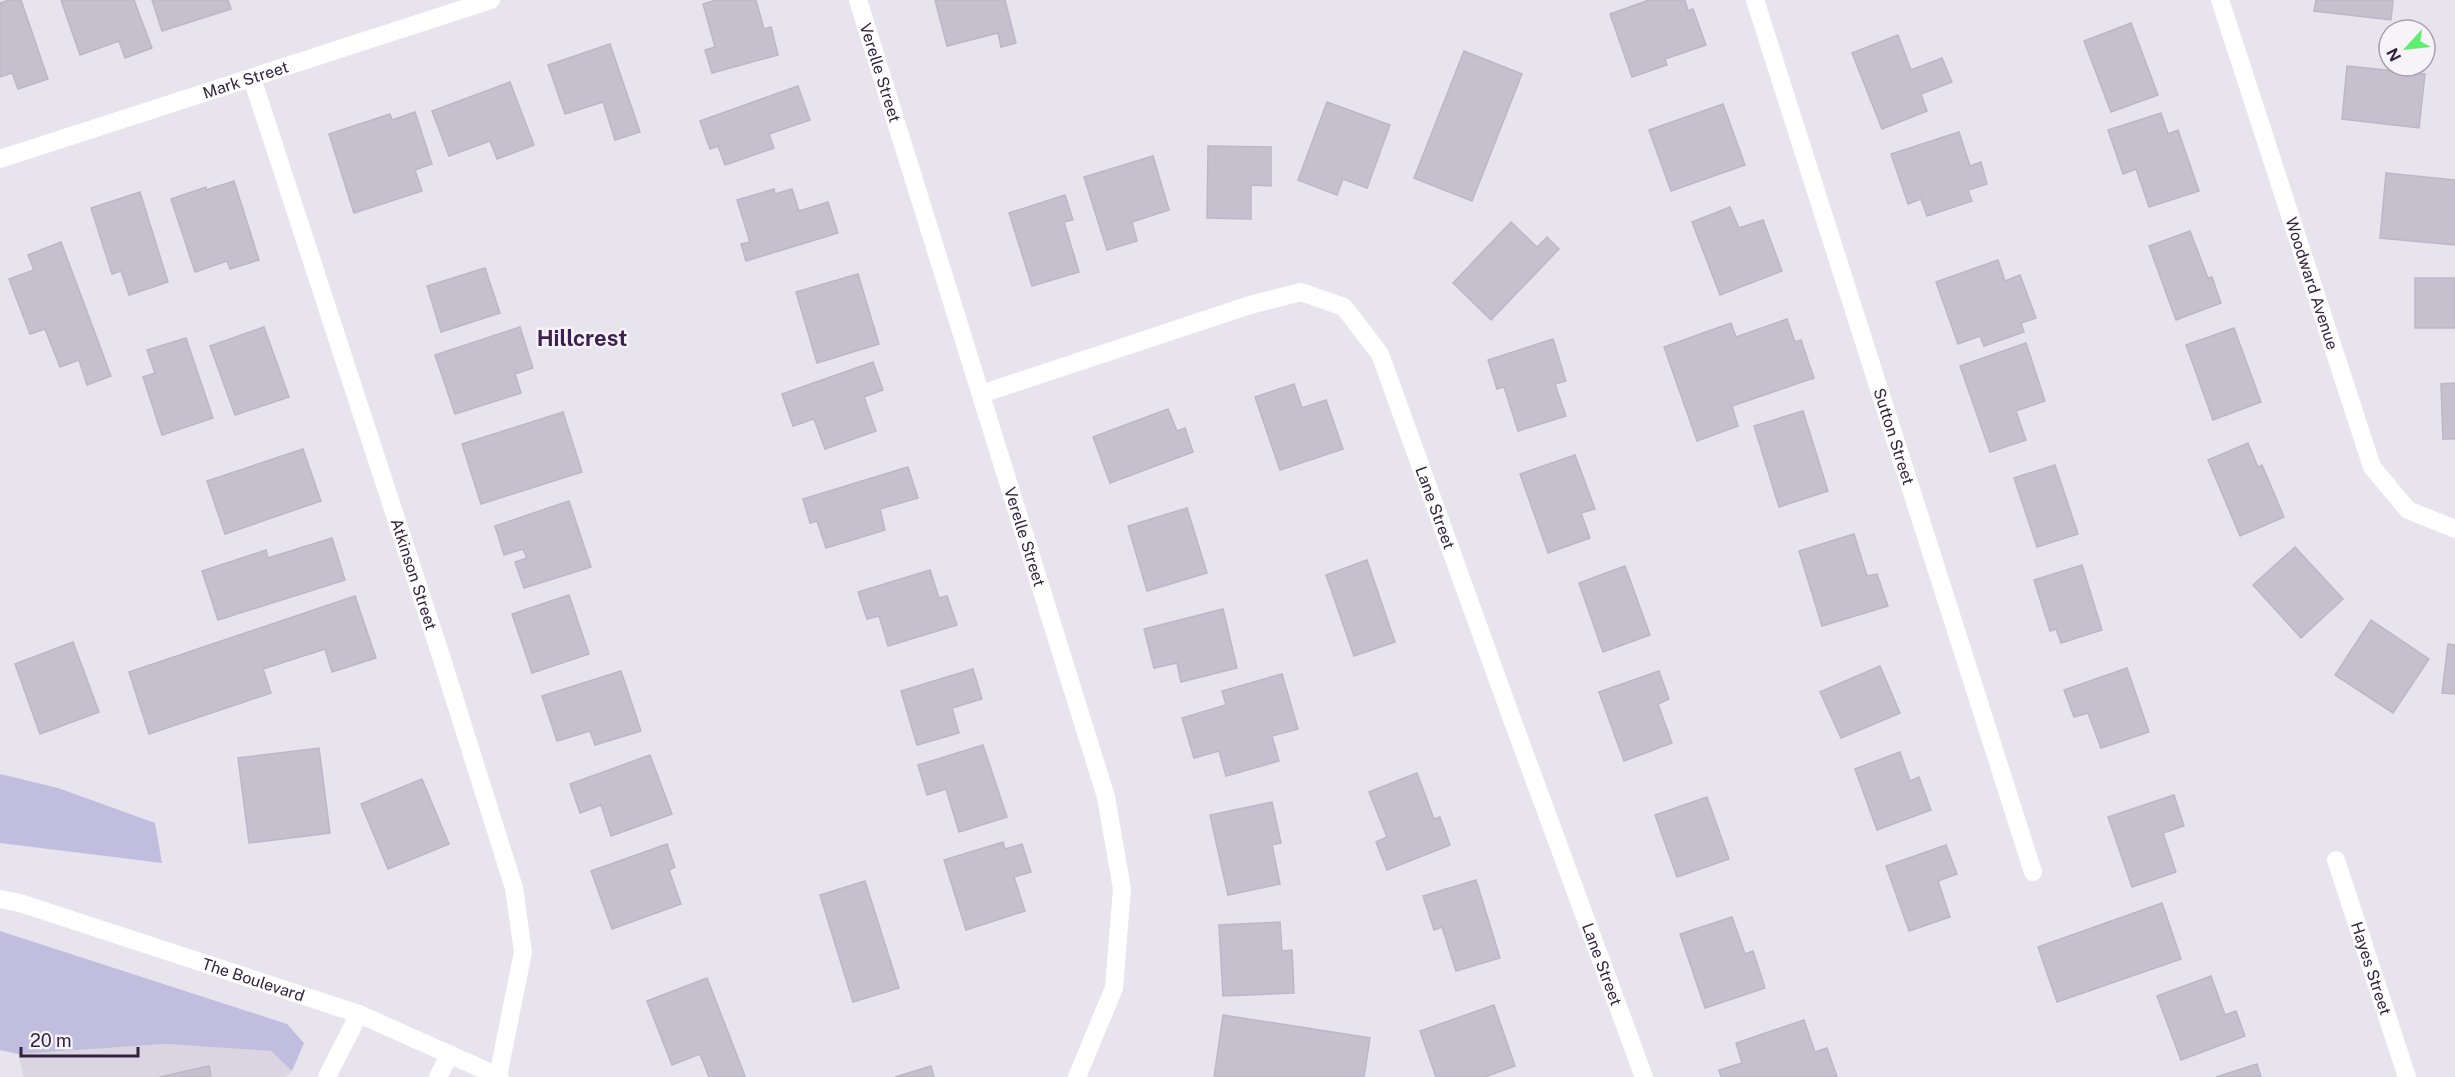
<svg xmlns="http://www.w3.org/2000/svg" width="2455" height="1077" viewBox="0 0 2455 1077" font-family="'Public Sans',sans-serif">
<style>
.built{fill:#dad5e1}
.green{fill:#c1bdde}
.building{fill:#c6c0ce;stroke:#bdb6c7;stroke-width:1.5}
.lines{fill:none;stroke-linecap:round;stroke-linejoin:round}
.minor{stroke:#fff;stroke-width:18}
.labels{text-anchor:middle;stroke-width:5;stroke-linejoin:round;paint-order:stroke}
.street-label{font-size:16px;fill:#33233e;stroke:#f6f4f9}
.district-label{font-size:22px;font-weight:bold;fill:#3e1f50;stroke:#f6f4f9}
</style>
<rect width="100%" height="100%" fill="#e8e4ed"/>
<!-- built -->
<polygon class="built" points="166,1044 271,1051 292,1071 285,1077 24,1077 18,1054"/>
<!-- green -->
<g class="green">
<polygon points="0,774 58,788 155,823 162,863 0,843"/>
<polygon points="0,931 287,1024 304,1043 292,1071 271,1051 166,1044 18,1054 0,1050"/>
</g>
<!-- building -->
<g class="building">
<polygon points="9,0 21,0 48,79 18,89 12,73 0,77 0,3"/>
<polygon points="61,0 134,0 152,48 125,58 119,41 80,55"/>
<polygon points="152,0 228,0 231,9 162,31"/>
<polygon points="716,0 756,0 764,29 771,27 778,55 712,73 705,50 715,47 703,4"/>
<polygon points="935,0 1005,0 1016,43 1001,47 998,33 947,46"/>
<polygon points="1649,0 1685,0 1688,11 1693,9 1706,45 1665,59 1667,65 1632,77 1610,14"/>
<polygon points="2316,0 2393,0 2391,20 2314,11"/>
<polygon points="2131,23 2158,95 2111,112 2084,41"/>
<polygon points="1898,35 1911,70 1942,58 1952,82 1921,94 1927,111 1882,129 1852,53"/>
<polygon points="610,44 640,132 615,140 603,102 565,114 548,65"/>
<polygon points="1464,51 1522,74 1472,201 1414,178"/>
<polygon points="2347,66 2425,74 2419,128 2342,119"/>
<polygon points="510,82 534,145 497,159 490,141 449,156 432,111"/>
<polygon points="798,86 810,120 769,134 774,148 725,165 718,146 710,149 700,121"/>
<polygon points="1327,102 1390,125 1367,188 1343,179 1337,195 1298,180"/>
<polygon points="1723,104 1745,165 1671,191 1649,130"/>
<polygon points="415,112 432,164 415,170 422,191 354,213 329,134 390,114 392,120"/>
<polygon points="2161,113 2168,134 2178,130 2199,191 2149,207 2136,169 2123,174 2108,130"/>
<polygon points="1959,132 1970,166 1981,162 1987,184 1968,190 1972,201 1927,216 1921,199 1908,204 1891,154"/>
<polygon points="1208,146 1271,147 1271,186 1251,185 1251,219 1207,218"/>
<polygon points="1153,156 1169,210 1132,222 1137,241 1107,250 1084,177"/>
<polygon points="2386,173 2455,180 2455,245 2380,238"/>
<polygon points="234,181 259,260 230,269 227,261 195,272 171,199 206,187 206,190"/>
<polygon points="774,189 775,194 792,189 799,211 828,202 838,233 746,261 741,244 750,242 737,200"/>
<polygon points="140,192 168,282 129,295 121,271 112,274 91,208"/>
<polygon points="1065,195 1073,220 1064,222 1079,272 1032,286 1009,213"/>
<polygon points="1730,207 1739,228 1763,220 1782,271 1720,295 1692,222"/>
<polygon points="1511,222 1537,247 1547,237 1559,249 1491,320 1453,283"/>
<polygon points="2190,231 2208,278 2212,277 2221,303 2176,320 2149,246"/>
<polygon points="61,242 111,376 87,385 79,360 60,367 45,329 30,334 9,279 34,270 28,255"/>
<polygon points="1998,260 2005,281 2020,275 2036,318 2021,323 2024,332 1984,346 1980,336 1958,344 1936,282"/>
<polygon points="485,268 500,313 441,332 427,286"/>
<polygon points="858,274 879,344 817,363 796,292"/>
<rect x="2415" y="278" width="40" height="50"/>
<polygon points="1787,319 1795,342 1801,340 1814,378 1732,406 1738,426 1697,441 1664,347 1731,323 1736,337"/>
<polygon points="264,327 289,397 235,415 210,346"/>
<polygon points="520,327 533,368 515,374 521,393 455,414 435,355"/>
<polygon points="2234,328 2261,402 2213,420 2186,345"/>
<polygon points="186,338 213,418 162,435 143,377 155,373 147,350"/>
<polygon points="1553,339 1566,381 1555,384 1566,416 1518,431 1504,387 1497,389 1488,360"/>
<polygon points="2026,343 2045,401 2016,411 2026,440 1990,452 1960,366"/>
<polygon points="873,362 883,390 864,397 876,431 825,449 814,419 793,426 782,394"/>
<polygon points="2455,383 2455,439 2443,439 2441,384"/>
<polygon points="1294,384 1302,408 1326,400 1343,449 1280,470 1255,397"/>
<polygon points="1168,409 1177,431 1185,428 1193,452 1110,483 1093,437"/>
<polygon points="1803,411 1828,491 1779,507 1754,426"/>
<polygon points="563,412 582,472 481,504 462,444"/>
<polygon points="2248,443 2258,467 2262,465 2284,517 2240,536 2208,460"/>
<polygon points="303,449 321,501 225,534 207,481"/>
<polygon points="1575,455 1595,509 1581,513 1590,538 1548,553 1520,474"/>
<polygon points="2055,465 2078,534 2037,547 2014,478"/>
<polygon points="908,467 918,498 880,509 885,530 826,548 817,521 810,523 803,499"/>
<polygon points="569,501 591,567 524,588 515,562 527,558 523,549 504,555 495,526"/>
<polygon points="1187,508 1207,573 1147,591 1128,526"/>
<polygon points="1854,534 1867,576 1877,574 1888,606 1822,626 1799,551"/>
<polygon points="332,538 345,580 218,620 202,571 266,550 268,558"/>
<polygon points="2295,547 2343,599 2301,638 2253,585"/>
<polygon points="1367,560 1395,642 1354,656 1326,575"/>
<polygon points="2082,565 2102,630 2061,643 2056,629 2050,631 2034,580"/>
<polygon points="1625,566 1650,635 1603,652 1579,583"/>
<polygon points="930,570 939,598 947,596 957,625 888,646 879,616 867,619 858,592"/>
<polygon points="569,595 589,654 532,673 512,614"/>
<polygon points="355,596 376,658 332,672 325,649 263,669 271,693 149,734 129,672"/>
<polygon points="1223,609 1237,668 1181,682 1177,663 1154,668 1144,629"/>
<polygon points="2371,620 2429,659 2393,713 2335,675"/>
<polygon points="73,642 99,712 40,734 15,664"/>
<polygon points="2448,644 2455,645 2455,694 2442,693"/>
<polygon points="1880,666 1900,713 1841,738 1820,692"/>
<polygon points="2127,668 2149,732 2101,748 2088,713 2074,717 2064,690"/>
<polygon points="973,669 982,699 952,708 959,733 917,745 901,691"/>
<polygon points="621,671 641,731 595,745 590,731 557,741 542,696"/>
<polygon points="1659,671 1669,699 1658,704 1672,743 1624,761 1599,692"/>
<polygon points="1282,674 1298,729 1272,736 1279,761 1226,776 1219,751 1194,758 1182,718 1226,705 1222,691"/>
<polygon points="983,745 1007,817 959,832 946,789 927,795 918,765"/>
<polygon points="319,748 330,833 249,843 238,758"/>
<polygon points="1900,752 1910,781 1919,777 1931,810 1877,830 1855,769"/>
<polygon points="650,755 672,814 611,836 601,805 580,813 570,784"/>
<polygon points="1417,773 1434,819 1440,817 1450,845 1387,870 1376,842 1387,837 1369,792"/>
<polygon points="422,779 449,844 388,869 361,804"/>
<polygon points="2174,795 2184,826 2163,833 2176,872 2132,887 2108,817"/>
<polygon points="1707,797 1729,859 1677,877 1655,815"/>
<polygon points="1272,802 1281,843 1272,845 1280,884 1228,895 1210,815"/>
<polygon points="1003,842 1005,849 1022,844 1031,872 1014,877 1025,911 966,930 944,860"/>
<polygon points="667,844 675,867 669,870 681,904 612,929 591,871"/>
<polygon points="1946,845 1957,874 1938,881 1950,917 1909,931 1886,866"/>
<polygon points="1476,880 1500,958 1456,971 1442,927 1434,930 1423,896"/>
<polygon points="865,881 899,988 853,1002 820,895"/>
<polygon points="2162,903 2181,959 2057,1002 2038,947"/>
<polygon points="1732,917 1745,954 1753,951 1765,988 1705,1008 1680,934"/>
<polygon points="1280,922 1282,951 1292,950 1294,993 1223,996 1219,925"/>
<polygon points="2211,976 2225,1015 2236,1011 2245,1036 2181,1060 2157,996"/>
<polygon points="707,978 745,1076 742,1077 709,1077 700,1054 672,1065 647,1001"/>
<polygon points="1494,1005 1515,1066 1485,1077 1436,1077 1420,1031"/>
<polygon points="1223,1015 1370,1038 1364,1077 1214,1077"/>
<polygon points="1804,1020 1815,1052 1827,1048 1837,1077 1721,1077 1719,1070 1742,1063 1736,1043"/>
<polygon points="2257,1064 2261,1077 2216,1077"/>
<polygon points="209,1066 211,1077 160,1077"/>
<polygon points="931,1066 934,1077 895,1077"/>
</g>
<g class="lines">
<!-- minor -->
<g class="minor">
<path id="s1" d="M 858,0 L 1106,797 L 1122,889 L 1114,988 L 1077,1077"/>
<path id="s2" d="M 1755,0 L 2033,872"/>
<path id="s3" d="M 2220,0 L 2372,467 L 2408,510 L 2455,529"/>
<path id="s4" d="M 252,78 L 440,653 L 514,888 L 523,952 L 498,1076"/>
<path id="s5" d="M 0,159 L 491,0"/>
<path id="s6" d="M 981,394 L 1250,305 L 1301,292 L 1344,307 L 1380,354 L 1513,722 L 1644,1077"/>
<path id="s7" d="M 2336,860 L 2407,1077"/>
<path id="s8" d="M 0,899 L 20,903 L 359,1014 L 500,1077"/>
<polyline points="327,1077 359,1014"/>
<polyline points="438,1077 450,1054"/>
</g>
</g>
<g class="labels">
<!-- street labels -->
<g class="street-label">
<text dy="6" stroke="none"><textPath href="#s1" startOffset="76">Verelle Street</textPath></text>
<text dy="6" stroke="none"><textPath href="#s5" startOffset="258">Mark Street</textPath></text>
<text dy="6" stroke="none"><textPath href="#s3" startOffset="298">Woodward Avenue</textPath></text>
<text dy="6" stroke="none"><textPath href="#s2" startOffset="458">Sutton Street</textPath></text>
<text dy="6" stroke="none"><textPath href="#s6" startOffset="604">Lane Street</textPath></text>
<text dy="6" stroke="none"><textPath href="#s1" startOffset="562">Verelle Street</textPath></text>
<text dy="6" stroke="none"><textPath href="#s4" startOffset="522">Atkinson Street</textPath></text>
<text dy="6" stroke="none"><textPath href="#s6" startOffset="1090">Lane Street</textPath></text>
<text dy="6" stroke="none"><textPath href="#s7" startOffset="114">Hayes Street</textPath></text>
<text dy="6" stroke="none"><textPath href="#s8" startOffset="266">The Boulevard</textPath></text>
</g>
<!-- district labels -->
<g class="district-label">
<text x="582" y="346">Hillcrest</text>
</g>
</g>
<!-- north arrow -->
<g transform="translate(2407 48) rotate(243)"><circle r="28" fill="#f6f4f9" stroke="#a8a0ae" stroke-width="1.5"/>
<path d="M0-4.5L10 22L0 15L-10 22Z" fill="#5fef6f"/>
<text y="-9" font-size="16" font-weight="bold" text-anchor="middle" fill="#33233e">N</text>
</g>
<!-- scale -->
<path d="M21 1047v9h117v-9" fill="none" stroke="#33233e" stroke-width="3"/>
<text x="30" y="1047" font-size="18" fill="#33233e" stroke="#f6f4f9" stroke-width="4.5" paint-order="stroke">20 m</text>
</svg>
